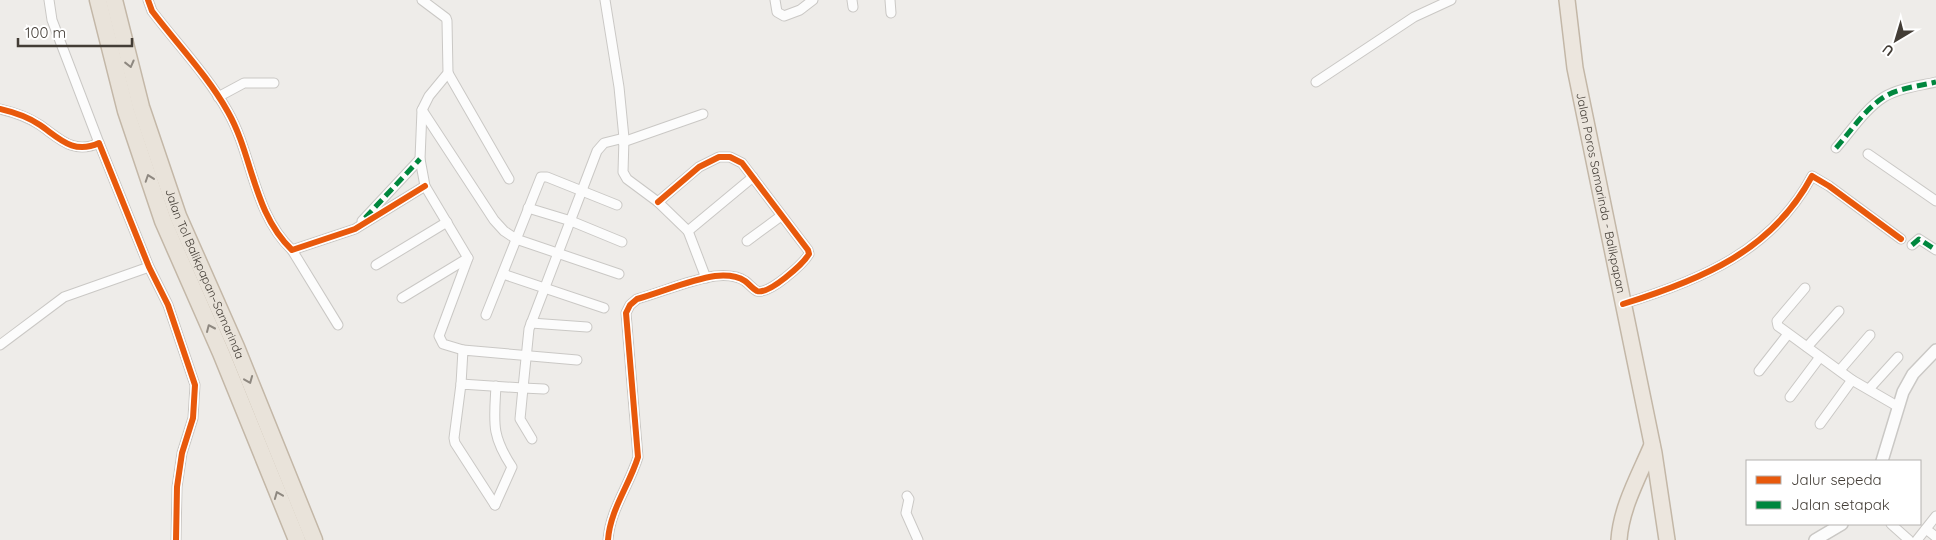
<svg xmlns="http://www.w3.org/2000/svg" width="1936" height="540" viewBox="0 0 1936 540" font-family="Quicksand,sans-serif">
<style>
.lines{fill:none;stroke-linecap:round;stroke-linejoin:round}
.minor-casing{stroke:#cac8c5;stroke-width:11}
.tertiary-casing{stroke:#cac8c5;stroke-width:14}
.trunk-casing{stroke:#c3b7a7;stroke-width:18}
.motorway-casing{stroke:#c3b7a7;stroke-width:19}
.minor{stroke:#fcfcfc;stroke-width:9}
.tertiary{stroke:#fcfcfc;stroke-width:11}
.trunk{stroke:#ece6de;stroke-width:15}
.motorway{stroke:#e9e3da;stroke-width:16}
.quiet{stroke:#00873e;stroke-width:5;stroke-dasharray:10 5;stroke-linecap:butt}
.cycleway-casing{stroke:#fff;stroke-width:9}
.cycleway{stroke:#e8590c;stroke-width:6}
.oneway{stroke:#8e8880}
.labels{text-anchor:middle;stroke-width:4.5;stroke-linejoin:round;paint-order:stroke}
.street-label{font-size:12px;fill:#433d36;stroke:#fff}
</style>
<rect width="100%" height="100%" fill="#eeece9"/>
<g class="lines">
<!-- minor casing -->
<g class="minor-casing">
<g id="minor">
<polyline points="49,0 52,20 99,143"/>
<path d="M 148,0 L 152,11 C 177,44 208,76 228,112 C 253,156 253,213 292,250 L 355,229 L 425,186"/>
<polyline points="422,0 446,18 447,21 448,73 429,96 422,110 420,159 425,186 468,258 439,336 443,344 463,350"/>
<polyline points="605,0 619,87 624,138 623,172 627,179 658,202 688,231 706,278"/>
<polyline points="775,0 777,12 784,16 800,10 813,0"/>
<polyline points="852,0 853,7"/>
<polyline points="890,0 891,13"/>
<polyline points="448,73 509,179"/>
<polyline points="1316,82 1414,17 1451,0"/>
<polyline points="218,97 244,83 274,83"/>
<path d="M 0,109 C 13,112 28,117 40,125 C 59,138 73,155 99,143 L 149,267 L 168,305 L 195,385 L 193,418 L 182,453 L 177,487 L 176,540"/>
<polyline points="422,110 494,220 504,231 516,239 619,274"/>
<polyline points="623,142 703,114"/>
<path d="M 1836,148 C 1851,131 1865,109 1884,97 C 1899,88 1919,86 1936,82"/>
<polyline points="1868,154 1936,201"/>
<polyline points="528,208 571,221 622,242"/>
<polyline points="362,221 420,159"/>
<polyline points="688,231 753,177"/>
<polyline points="747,241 781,216"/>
<polyline points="1912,245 1919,239 1936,250"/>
<polyline points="292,250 338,325"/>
<polyline points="376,265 447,222"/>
<polyline points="503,274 604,308"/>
<polyline points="1805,288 1777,321 1778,326 1852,380 1897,406"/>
<polyline points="402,298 468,258"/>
<path d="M 1623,304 C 1701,280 1772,251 1812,176 L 1829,186 L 1901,239"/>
<polyline points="486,315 541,177 547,177 617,205"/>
<polyline points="531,323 587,327"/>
<polyline points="0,345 64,297 149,267"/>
<polyline points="1807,347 1839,311"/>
<polyline points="1840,370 1870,335"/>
<polyline points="1759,371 1788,334"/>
<polyline points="461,384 463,350 577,360"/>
<polyline points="1869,389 1898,357"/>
<polyline points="1790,397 1820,357"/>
<polyline points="1820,424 1852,380"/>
<polyline points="532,439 520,419 523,388 544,389"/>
<polyline points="907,496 909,499 906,513 918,540"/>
<polyline points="495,505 455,443 454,438 461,384 523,388 529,329 597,151 604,143 624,138"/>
<path d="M 495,505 L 512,467 C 491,435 494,423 496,386"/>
<polyline points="1891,524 1909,540"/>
<polyline points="1926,529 1936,537"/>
<path d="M 608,540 C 610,510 629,486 638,457 L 626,313 L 630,305 L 637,299 C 662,292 689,280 715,276 C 725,275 736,275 745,281 C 749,284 753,289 757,291 C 769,295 803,264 809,254 L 808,250 L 742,163 L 730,157 L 719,157 L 699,167 L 658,202"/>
<polyline points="1917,540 1936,516"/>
</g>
</g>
<!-- tertiary casing -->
<g class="tertiary-casing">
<g id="tertiary">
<polyline points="1882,461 1903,392 1913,374 1936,350"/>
<polyline points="1815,540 1842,524"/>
</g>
</g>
<!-- trunk casing -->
<g class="trunk-casing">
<g id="trunk">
<path id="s1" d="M 1567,0 L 1575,68 L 1654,453 L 1667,540"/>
<path d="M 1619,540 C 1621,507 1640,474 1652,445"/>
</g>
</g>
<!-- motorway casing -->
<g class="motorway-casing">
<g id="motorway">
<polyline points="98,0 126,111 163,221 221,353 297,540"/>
<path id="s2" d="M 114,0 L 141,107 L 178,216 L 236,347 L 314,540"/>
</g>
</g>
<!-- minor -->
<use href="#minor" class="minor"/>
<!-- tertiary -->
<use href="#tertiary" class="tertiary"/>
<!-- trunk -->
<use href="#trunk" class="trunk"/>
<!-- motorway -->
<use href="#motorway" class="motorway"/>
<!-- quiet -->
<g class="quiet">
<path d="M 1836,148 C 1851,131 1865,109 1884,97 C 1899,88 1919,86 1936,82"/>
<polyline points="365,218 420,159"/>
<polyline points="1912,245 1919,239 1936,250"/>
</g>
<!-- cycleway casing -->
<g class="cycleway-casing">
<g id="cycleway">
<path d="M 148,0 L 152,11 C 177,44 208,76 228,112 C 253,156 253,213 292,250 L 355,229 L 425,186"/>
<path d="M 0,109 C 13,112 28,117 40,125 C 59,138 73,155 99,143 L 149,267 L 168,305 L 195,385 L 193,418 L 182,453 L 177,487 L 176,540"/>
<path d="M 1623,304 C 1701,280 1772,251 1812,176 L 1829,186 L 1901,239"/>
<path d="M 608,540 C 610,510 629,486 638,457 L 626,313 L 630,305 L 637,299 C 662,292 689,280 715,276 C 725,275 736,275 745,281 C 749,284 753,289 757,291 C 769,295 803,264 809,254 L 808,250 L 742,163 L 730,157 L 719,157 L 699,167 L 658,202"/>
</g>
</g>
<!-- cycleway -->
<use href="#cycleway" class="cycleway"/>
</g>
<!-- one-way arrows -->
<defs><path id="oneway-chevron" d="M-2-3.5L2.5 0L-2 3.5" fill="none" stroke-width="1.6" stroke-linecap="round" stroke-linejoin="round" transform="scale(1.25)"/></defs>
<g class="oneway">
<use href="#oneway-chevron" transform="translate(130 64) rotate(76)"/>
<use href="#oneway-chevron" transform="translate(149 178) rotate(-109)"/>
<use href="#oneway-chevron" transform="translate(210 328) rotate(-114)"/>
<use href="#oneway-chevron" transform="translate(249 380) rotate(68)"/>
<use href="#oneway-chevron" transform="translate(278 495) rotate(-112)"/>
</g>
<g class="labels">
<!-- street labels -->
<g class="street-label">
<text dy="4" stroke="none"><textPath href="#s1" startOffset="196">Jalan Poros Samarinda - Balikpapan</textPath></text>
<text dy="4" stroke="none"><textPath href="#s2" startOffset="289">Jalan Tol Balikpapan–Samarinda</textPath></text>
</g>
</g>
<!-- legend -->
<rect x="1746" y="460" width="175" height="65" fill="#ffffff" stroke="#b4b1af"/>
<rect x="1756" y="476" width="25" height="8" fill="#e8590c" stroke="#b4b1af"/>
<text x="1791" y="485" font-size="15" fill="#433d36">Jalur sepeda</text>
<rect x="1756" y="501" width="25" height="8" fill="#00873e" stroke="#b4b1af"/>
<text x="1791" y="510" font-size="15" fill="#433d36">Jalan setapak</text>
<!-- north arrow -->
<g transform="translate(1896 40) rotate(218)" stroke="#ffffff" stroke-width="4" paint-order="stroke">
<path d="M0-4L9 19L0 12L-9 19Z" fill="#433d36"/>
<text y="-8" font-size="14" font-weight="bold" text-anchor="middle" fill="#433d36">U</text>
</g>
<!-- scale -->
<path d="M18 38v8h114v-8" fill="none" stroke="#433d36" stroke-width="2.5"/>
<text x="25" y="38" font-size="15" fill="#433d36" stroke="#ffffff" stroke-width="4" paint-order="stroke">100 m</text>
</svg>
